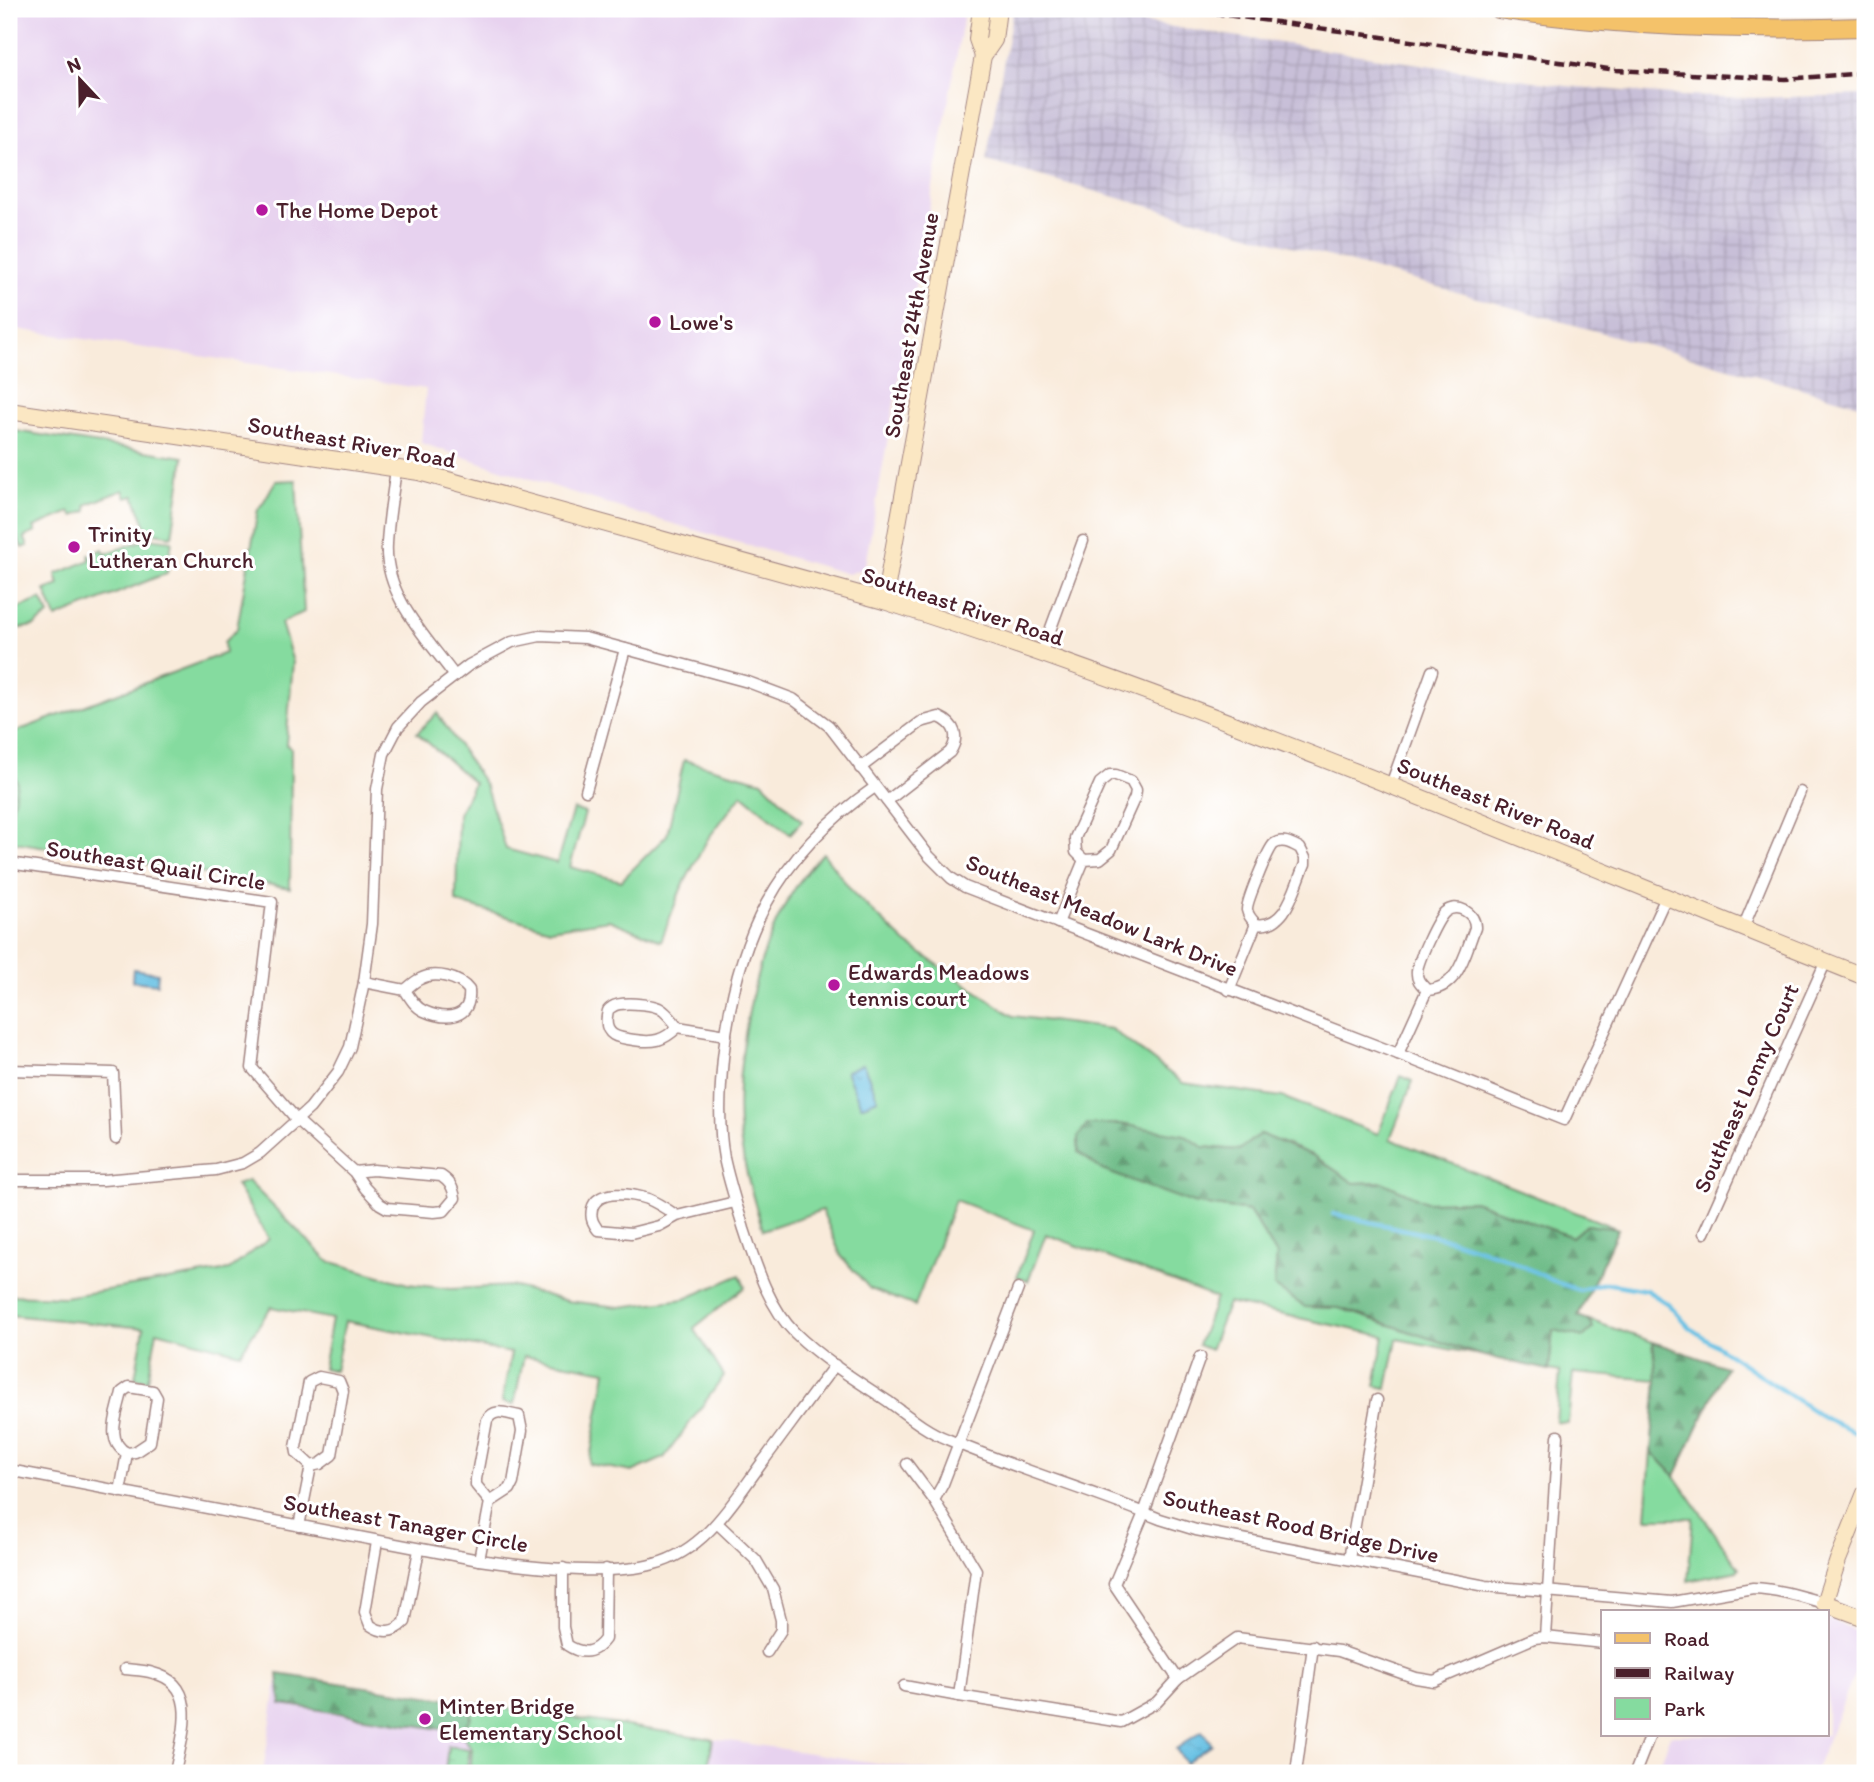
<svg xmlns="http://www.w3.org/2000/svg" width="1874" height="1782" viewBox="0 0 1874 1782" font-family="Itim,sans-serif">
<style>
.built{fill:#e7d2ef}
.industrial{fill:url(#industrial-grid)}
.green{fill:#85db9f;stroke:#687d65;stroke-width:2}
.forest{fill:url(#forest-firs);stroke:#5b6d58;stroke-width:2}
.wetland{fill:url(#wetland-marsh);stroke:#687d65;stroke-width:2}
.garden{fill:url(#garden-furrows);stroke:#687d65;stroke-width:2}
.water{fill:url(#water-ripples);stroke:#587088;stroke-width:2}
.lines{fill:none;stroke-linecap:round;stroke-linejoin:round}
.stream{stroke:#67c1e4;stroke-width:4.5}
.street-casing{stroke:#a28583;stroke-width:13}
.secondary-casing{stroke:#a28583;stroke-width:18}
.primary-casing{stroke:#a28583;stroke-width:20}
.street{stroke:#fff;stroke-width:10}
.secondary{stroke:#fbe7c3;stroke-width:16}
.primary{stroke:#f4c26a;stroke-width:18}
.rail{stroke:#4a1f2b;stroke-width:4.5;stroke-dasharray:10 5;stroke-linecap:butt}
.poi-dot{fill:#b5179e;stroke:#fff;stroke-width:2.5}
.labels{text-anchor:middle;stroke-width:6;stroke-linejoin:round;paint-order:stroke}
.poi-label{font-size:23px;fill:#4a1f2b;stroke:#fff;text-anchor:start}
.street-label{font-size:23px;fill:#4a1f2b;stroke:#fff}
</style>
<defs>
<pattern id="industrial-grid" width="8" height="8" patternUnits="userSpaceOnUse" patternTransform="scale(1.75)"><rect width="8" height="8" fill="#c8bfd8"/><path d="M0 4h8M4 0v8" fill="none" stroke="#ada4ba"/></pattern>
<pattern id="forest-firs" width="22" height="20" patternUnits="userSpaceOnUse" patternTransform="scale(1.75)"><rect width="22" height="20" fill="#6cbb86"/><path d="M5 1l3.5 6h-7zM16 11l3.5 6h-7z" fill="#5b976e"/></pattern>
<pattern id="wetland-marsh" width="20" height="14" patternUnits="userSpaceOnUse" patternTransform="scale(1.75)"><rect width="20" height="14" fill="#85db9f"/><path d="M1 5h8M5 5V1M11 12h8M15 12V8" fill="none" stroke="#74bc89"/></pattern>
<pattern id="garden-furrows" width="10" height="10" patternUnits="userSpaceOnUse" patternTransform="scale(1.75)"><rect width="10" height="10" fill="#85db9f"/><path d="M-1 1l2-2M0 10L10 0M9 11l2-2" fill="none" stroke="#74bc89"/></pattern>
<pattern id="water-ripples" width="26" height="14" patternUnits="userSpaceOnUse" patternTransform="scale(1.75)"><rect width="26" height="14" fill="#67c1e4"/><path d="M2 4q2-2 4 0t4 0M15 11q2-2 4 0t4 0" fill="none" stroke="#5ba5c4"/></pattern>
</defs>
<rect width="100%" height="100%" fill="#fff"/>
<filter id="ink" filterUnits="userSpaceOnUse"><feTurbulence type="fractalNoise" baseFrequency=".0143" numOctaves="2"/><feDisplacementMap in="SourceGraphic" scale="14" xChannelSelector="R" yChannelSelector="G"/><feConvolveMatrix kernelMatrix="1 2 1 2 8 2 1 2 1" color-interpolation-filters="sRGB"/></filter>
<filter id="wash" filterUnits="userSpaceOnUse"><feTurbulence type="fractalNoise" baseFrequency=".00686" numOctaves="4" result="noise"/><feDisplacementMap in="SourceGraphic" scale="28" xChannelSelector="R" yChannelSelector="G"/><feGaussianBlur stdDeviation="1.57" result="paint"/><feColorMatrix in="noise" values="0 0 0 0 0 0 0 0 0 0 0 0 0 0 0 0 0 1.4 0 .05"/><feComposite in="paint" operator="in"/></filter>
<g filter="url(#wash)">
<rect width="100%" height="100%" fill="#f9ebdb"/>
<!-- built -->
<g class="built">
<polygon points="9,9 965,9 865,565 860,570 848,574 639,514 421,443 426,389 9,328"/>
<polygon points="1827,1619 1865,1634 1865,1649 1814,1773 1656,1773 1671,1735 1827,1735"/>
<polygon points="278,1674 944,1773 263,1773"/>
</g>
<!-- industrial -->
<polygon class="industrial" points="1013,9 1053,9 1566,86 1682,96 1753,98 1865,95 1865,406 986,161"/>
<!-- green -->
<g class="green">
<polygon points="9,430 184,457 172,536 148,532 134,496 126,498 123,490 86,505 87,511 73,516 70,512 34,527 36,532 24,537 28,546 22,548 9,516"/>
<path d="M 296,480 L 304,612 L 281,623 L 293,662 L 286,744 L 291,749 L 290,888 L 9,841 L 9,827 L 17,782 L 9,761 L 9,734 L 225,653 L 224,642 L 237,629 L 258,509 C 266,501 269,490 276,481 Z"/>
<polygon points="149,538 172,541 167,573 56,618 45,590 59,585 56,574 90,560 89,555 103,549 105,554"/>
<polygon points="41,599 49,615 34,626 15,629 9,612"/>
<polygon points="437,713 485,785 506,849 557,863 573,809 585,813 570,867 621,881 667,835 684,760 762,781 802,821 790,834 742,794 707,840 681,889 661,941 609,920 550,929 456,902 458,814 474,783 417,733"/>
<path d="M 823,853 L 855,895 L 906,943 L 1013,1016 L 1111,1029 L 1183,1083 L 1282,1097 L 1378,1134 L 1401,1076 L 1413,1081 L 1390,1139 L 1618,1229 L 1586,1225 L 1572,1237 L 1474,1201 L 1426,1202 L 1382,1182 L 1354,1183 L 1314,1156 L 1260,1134 L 1239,1150 L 1203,1147 L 1184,1135 L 1193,1203 L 1249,1211 L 1277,1255 L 1274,1286 L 1305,1307 L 1339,1308 L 1480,1355 L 1397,1339 L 1387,1388 L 1375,1386 L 1384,1336 L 1228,1303 L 1210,1350 L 1198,1345 L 1216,1298 L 1046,1234 L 1028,1281 L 1017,1277 L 1034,1230 L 955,1200 L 915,1306 L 870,1289 L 841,1256 L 822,1210 L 763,1230 C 753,1199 744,1168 740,1137 C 736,1105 739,1073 744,1041 C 754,972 773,905 823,853 Z"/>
<polygon points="248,1181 328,1261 408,1284 451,1289 512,1286 567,1301 620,1307 685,1299 740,1275 745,1287 694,1328 724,1376 664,1458 632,1472 589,1464 606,1371 524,1356 514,1405 502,1402 511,1353 345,1321 335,1371 323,1368 332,1319 271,1307 240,1353 157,1331 148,1380 135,1378 144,1328 9,1315 9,1295 64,1297 229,1270 269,1239 236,1185"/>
<polygon points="1589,1320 1653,1342 1657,1380 1573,1373 1568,1423 1556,1422 1560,1372 1549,1370 1553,1329 1593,1328"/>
<polygon points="1651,1451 1675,1476 1739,1568 1737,1571 1688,1581 1693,1518 1646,1518"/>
<polygon points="474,1703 713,1739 707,1773 470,1773 472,1749 460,1732 470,1719"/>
</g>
<!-- forest -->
<g class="forest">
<polygon points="1087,1124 1121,1124 1184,1135 1203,1147 1239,1150 1260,1134 1314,1156 1354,1183 1382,1182 1426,1202 1474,1201 1572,1237 1586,1225 1618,1229 1578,1316 1589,1320 1593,1328 1583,1337 1553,1330 1549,1370 1480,1355 1339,1308 1305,1307 1274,1286 1277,1255 1249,1211 1193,1203 1102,1170 1078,1152 1078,1137"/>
<polygon points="1653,1342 1726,1367 1675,1476 1651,1451 1657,1380"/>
<polygon points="278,1674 474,1703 470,1719 460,1732 281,1704"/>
</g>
<!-- wetland -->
<polygon class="wetland" points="448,1746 470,1749 466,1773 445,1773"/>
<!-- garden -->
<polygon class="garden" points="9,761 17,782 9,827"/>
<!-- water -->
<g class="water">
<polygon points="133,969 158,973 157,984 132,981"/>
<polygon points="863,1064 878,1099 861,1106 846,1071"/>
<polygon points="1202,1731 1212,1744 1186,1763 1176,1749"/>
</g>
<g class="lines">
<!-- stream -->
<polyline class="stream" points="1333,1214 1448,1239 1499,1255 1558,1283 1580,1290 1605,1283 1646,1290 1668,1304 1690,1328 1824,1418 1854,1432"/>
</g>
</g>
<g filter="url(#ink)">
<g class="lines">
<!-- street casing -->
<g class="street-casing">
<g id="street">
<path d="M 396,469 C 393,493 388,519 387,544 C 384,595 426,637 454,675"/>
<polyline points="1041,655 1083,541"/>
<path d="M 860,768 L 921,722 L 939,717 C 955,724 960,737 950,752 L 887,801"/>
<polyline points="1391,785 1432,671"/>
<path d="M 875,787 C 776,855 735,939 723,1058 C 720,1091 718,1125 724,1158 C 729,1182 737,1206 744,1229 C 756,1265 768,1306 795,1333 C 823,1360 857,1381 889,1402 C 907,1415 926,1431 947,1439 C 1016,1469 1090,1490 1160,1519 L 1196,1530 L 1486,1586 L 1672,1602 L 1753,1588 C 1778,1589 1800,1596 1824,1603"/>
<polyline points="586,791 625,649"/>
<path d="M 9,863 L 272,902 L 252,1068 L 298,1121 L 354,1172 L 365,1188 L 380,1204 L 387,1208 L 434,1212 L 444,1211 L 455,1198 C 453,1187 450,1182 441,1176 L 373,1170 L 354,1172"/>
<polyline points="1058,923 1084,860 1100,859 1111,850 1135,797 1136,790 1131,781 1116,775 1110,775 1100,783 1075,838 1076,852 1084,860"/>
<polyline points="1743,928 1800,792"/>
<path d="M 364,982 L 405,990 C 410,998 415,1007 424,1011 C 446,1021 472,1019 469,990 C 459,977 435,971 420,979 C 415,981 410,986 405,990"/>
<path d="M 1229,990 L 1256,924 C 1287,929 1294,888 1305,864 L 1305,858 L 1300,848 C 1292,844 1282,838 1274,844 C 1268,849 1246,903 1247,910 C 1248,915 1252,920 1256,924"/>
<path d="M 678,1027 C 673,1021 667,1012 659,1008 C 650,1004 620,1001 612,1007 C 607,1010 608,1011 607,1016 C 604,1036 618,1038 634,1040 C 654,1043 663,1041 678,1027 L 726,1035"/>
<path d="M 1398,1054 L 1427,990 C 1459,989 1465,953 1475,928 C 1476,913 1457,902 1445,912 C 1437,919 1418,961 1417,971 C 1416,980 1421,984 1427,990"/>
<polyline points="9,1070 113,1073 116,1139"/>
<polyline points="9,1180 103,1180 216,1170 243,1163 260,1153 310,1108 338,1072 350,1047 364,982 372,924 377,789 384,754 398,727 421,702 469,665 512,642 540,636 585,638 748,682 793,699 829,726 929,856 951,878 965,887 1398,1054 1564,1120 1666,897"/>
<path d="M 677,1216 C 668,1210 658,1203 648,1199 C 633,1194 597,1188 592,1209 C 590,1218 593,1223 598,1230 L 631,1233 L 659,1226 L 677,1216 L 735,1202"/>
<polyline points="1704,1233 1826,961"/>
<polyline points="1018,1289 943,1484 934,1500 976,1570 959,1696 1121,1722 1157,1702 1178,1679 1237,1638 1339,1651 1416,1678 1434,1681 1534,1638 1545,1637 1603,1643"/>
<polyline points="907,1464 934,1500"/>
<path d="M 9,1470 L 479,1560 C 527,1567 608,1577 654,1564 C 706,1551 735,1499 764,1460 C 788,1428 811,1396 835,1365"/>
<path d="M 120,1492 L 127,1453 C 104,1441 118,1412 122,1392 L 129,1387 L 153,1391 L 157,1398 L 150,1442 L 135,1452 L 127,1453"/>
<polyline points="717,1523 756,1560 773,1589 781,1620 781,1630 767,1652"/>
<polyline points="299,1526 311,1466 297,1453 296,1447 309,1382 319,1377 339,1381 343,1391 332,1455 320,1464 311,1466"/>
<path d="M 377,1542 L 365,1612 L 370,1625 C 383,1634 394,1633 405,1622 L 419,1550"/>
<polyline points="1349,1559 1377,1400"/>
<path d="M 479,1560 L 490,1502 L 476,1485 L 476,1479 L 487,1420 C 495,1407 506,1414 519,1416 L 522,1431 L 513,1483 L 510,1489 L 490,1502"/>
<path d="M 563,1568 L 563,1627 L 567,1645 C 582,1655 594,1654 605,1639 L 606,1569"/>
<polyline points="1545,1637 1558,1436"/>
<path d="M 125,1669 C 134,1670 145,1670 153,1673 C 202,1685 181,1738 175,1773"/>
<polyline points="1178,1679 1114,1584 1144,1513 1200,1357"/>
<polyline points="904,1686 959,1696"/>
<polyline points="1296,1773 1313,1646"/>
<polyline points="1635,1773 1650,1735"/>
</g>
</g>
<!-- secondary casing -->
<g class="secondary-casing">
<g id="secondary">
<polyline points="981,9 977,39 983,56"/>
<path d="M 9,411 L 419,472 L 884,601 C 1218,707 1540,848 1865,977"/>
<polyline points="884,601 983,56 994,40 998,9"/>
<polyline points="1865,1493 1838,1560 1824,1603 1865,1618"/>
</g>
</g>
<!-- primary casing -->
<g class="primary-casing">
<path id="primary" d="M 1499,9 C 1620,27 1743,31 1865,27"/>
</g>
<!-- street -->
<use href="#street" class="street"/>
<!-- secondary -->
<use href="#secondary" class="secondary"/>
<!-- primary -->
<use href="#primary" class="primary"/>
<!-- rail -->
<polyline class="rail" points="1184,9 1616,70 1785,79 1865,73"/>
</g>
</g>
<!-- markers -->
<g class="poi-dot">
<circle cx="262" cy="210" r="7"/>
<circle cx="655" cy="322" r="7"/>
<circle cx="74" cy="547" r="7"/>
<circle cx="834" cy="985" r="7"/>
<circle cx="425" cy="1719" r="7"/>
</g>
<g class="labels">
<!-- poi labels -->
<g class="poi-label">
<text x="276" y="218">The Home Depot</text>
<text x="669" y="330">Lowe's</text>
<text x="88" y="542">Trinity<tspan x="88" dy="26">Lutheran Church</tspan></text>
<text x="848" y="980">Edwards Meadows<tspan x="848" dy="26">tennis court</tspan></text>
<text x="439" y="1714">Minter Bridge<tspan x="439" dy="26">Elementary School</tspan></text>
</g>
<!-- street labels -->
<g class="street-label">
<text transform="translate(911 325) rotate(-80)" y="8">Southeast 24th Avenue</text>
<text transform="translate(352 442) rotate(10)" y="8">Southeast River Road</text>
<text transform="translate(963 606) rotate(18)" y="8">Southeast River Road</text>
<text transform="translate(1496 803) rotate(22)" y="8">Southeast River Road</text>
<text transform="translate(156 865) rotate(9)" y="8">Southeast Quail Circle</text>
<text transform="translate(1102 915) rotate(22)" y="8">Southeast Meadow Lark Drive</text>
<text transform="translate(1746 1088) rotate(-66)" y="8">Southeast Lonny Court</text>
<text transform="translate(406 1523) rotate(10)" y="8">Southeast Tanager Circle</text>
<text transform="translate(1301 1526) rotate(12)" y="8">Southeast Rood Bridge Drive</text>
</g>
</g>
<!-- margin -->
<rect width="1874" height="1782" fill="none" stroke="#fff" stroke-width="35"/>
<!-- legend -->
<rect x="1601" y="1610" width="228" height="126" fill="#ffffff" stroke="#b7a5aa" stroke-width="2"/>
<rect x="1615" y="1633" width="35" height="10" fill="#f4c26a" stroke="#b7a5aa" stroke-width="2"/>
<text x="1664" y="1646" font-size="21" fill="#4a1f2b">Road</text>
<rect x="1615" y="1668" width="35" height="10" fill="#4a1f2b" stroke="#b7a5aa" stroke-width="2"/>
<text x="1664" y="1680" font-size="21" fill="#4a1f2b">Railway</text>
<rect x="1615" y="1698" width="35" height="21" fill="#85db9f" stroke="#b7a5aa" stroke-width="2"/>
<text x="1664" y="1716" font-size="21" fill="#4a1f2b">Park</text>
<!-- north arrow -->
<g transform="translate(80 80) rotate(338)" stroke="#ffffff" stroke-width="5" paint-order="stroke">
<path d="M0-5L12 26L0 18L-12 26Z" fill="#4a1f2b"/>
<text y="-10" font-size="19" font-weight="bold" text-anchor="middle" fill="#4a1f2b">N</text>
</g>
</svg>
